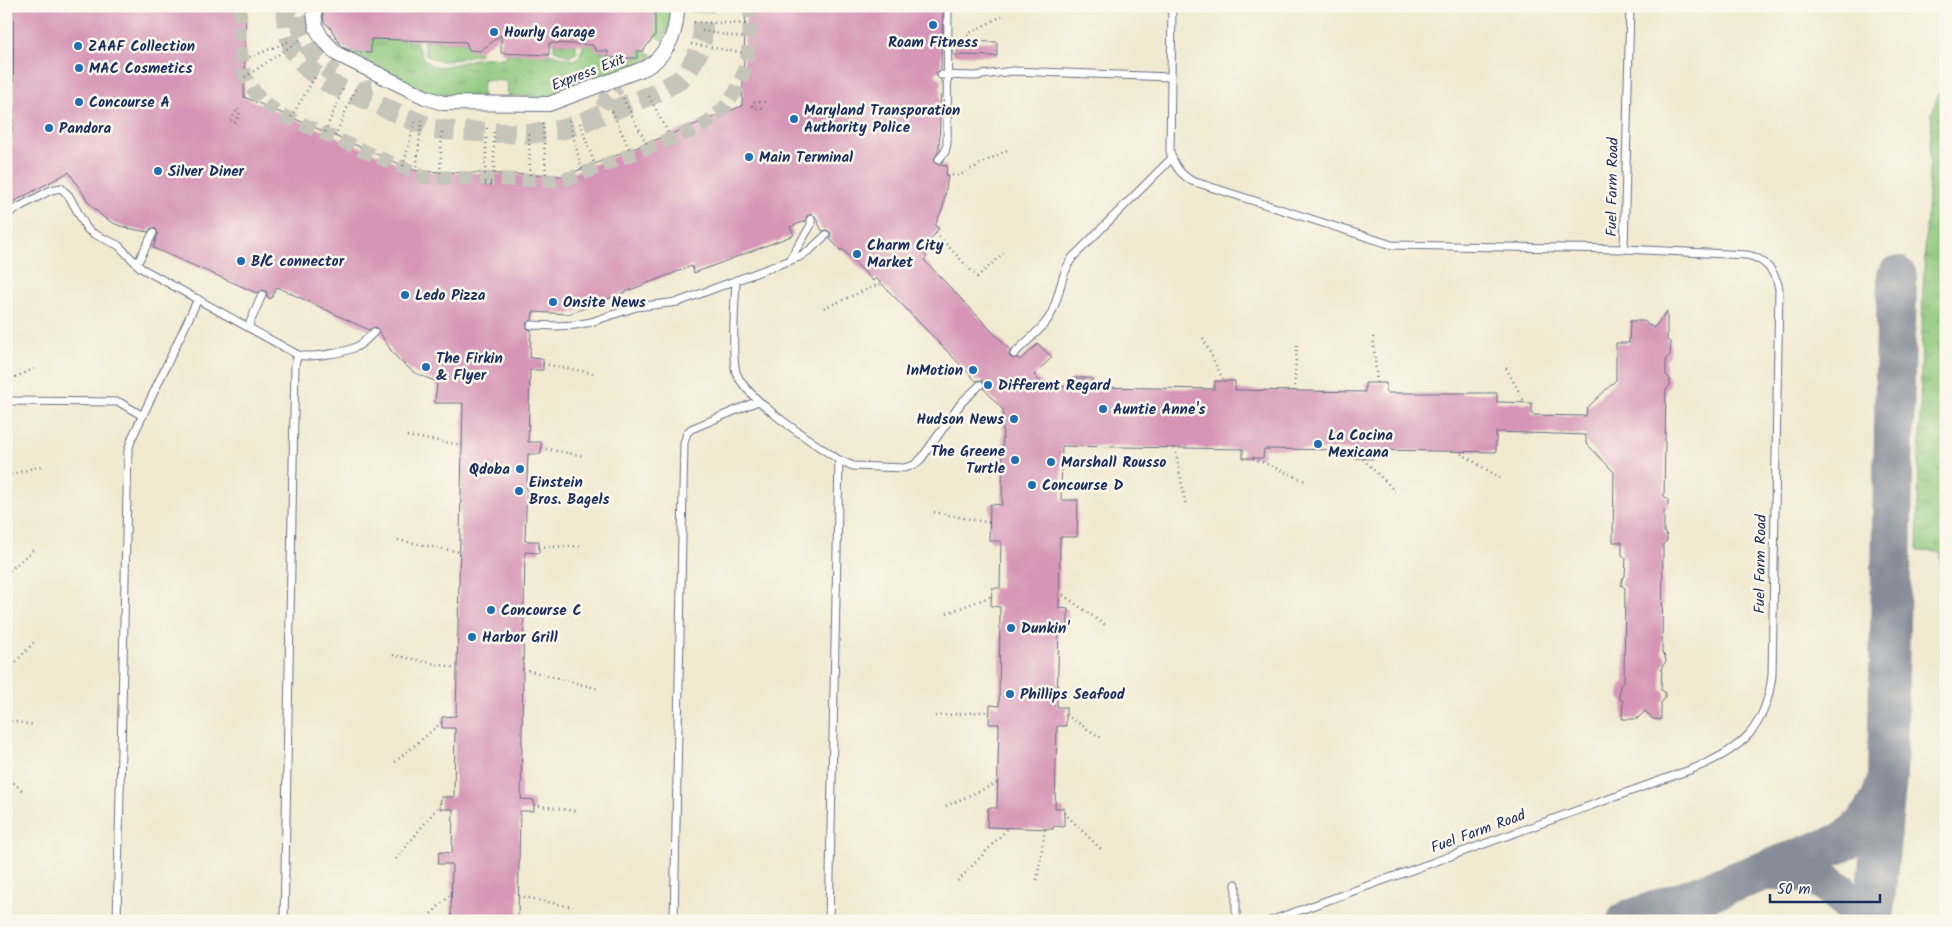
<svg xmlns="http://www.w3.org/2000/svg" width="1952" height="927" viewBox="0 0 1952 927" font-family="Kalam,sans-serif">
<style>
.grass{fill:url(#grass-tufts);stroke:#547c6d}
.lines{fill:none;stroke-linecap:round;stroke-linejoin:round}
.taxiway{stroke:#868c98;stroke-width:40}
.building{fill:#d695b6}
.street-tunnel{stroke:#c6c5ba;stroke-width:14;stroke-dasharray:14 7;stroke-linecap:butt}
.secondary-tunnel{stroke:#c6c5ba;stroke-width:20;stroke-dasharray:20 10;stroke-linecap:butt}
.lane-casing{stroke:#667086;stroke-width:9}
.street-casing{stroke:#667086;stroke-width:16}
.path{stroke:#667086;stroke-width:2.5;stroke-dasharray:1 4;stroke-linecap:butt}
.lane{stroke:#fff;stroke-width:7}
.street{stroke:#fff;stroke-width:14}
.poi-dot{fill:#1f6fb2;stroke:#fbf7ec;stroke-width:2}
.labels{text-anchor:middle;stroke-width:5;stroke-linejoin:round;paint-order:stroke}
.poi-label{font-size:15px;font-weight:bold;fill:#1b2f5e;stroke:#fbf7ec;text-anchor:start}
.street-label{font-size:15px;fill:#1b2f5e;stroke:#fbf7ec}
</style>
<defs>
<pattern id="grass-tufts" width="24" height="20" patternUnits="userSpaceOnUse" patternTransform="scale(1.25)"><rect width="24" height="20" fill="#8ec87c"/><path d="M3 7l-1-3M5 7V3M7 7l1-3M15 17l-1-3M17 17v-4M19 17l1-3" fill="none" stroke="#73a369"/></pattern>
</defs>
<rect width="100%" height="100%" fill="#fbf7ec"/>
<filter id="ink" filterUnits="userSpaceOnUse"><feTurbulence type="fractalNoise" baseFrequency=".02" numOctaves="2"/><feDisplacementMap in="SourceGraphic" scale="10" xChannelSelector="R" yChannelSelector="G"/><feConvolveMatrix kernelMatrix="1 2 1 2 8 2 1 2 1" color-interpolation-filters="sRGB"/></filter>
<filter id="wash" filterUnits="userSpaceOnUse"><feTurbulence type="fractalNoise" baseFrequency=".0096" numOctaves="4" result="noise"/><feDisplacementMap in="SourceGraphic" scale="20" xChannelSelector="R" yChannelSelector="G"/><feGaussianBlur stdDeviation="1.12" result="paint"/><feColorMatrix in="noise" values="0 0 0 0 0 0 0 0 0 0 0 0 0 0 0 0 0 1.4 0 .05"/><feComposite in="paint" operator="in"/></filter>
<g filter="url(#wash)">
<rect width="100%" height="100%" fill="#f1ead1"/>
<!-- grass -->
<g class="grass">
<polygon points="655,6 671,6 670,22 664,41 654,35"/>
<path d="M 371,39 L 417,41 L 417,48 L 419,48 C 426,79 457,62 475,59 C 485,57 496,58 506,58 L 507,53 L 552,54 L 574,60 L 580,56 L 581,51 L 583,51 L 583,44 L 593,45 L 593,48 L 596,48 L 597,51 L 608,52 L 609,58 L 637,58 L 637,51 L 644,50 L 653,55 L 640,63 L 551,98 L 532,99 L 532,96 L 508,96 L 507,81 L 483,80 L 482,98 L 448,98 L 433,94 L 345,52 L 371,53 Z"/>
<path d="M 424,41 L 468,42 L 469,49 L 480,50 L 480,54 C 460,56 442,70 425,53 Z"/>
<polygon points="554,43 576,44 576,51 578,52 577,53 570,56 554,50"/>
<polygon points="1946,82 1946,679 1942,679 1941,552 1917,551 1923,290 1932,114 1937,97"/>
<polygon points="1942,687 1946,687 1946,904 1945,898"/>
</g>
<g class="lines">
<!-- taxiway -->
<g class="taxiway">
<path d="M 1770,871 C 1809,867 1843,886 1861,921"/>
<path d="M 1627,921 L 1841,843 C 1862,830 1877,813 1884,789"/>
<polyline points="1873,921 1887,776 1897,276"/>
</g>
</g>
<g id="blocks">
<!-- building -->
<g class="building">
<polygon points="13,6 246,6 244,97 416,171 564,176 742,106 746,6 943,6 941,70 937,72 936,75 941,80 939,150 934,159 935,163 939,165 947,166 946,176 948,176 943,207 935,226 939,228 922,252 927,257 924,260 1010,350 1009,355 1011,358 1018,358 1020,360 1038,344 1052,357 1034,375 1050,392 1056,387 1072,387 1072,378 1092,378 1092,387 1214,389 1215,381 1235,381 1235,390 1365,392 1365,383 1386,383 1386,393 1497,393 1497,402 1532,403 1532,415 1586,416 1587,408 1616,380 1616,343 1629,343 1630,321 1644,321 1654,328 1667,311 1667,340 1671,343 1670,355 1666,359 1666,375 1670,379 1670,385 1666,390 1664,496 1668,500 1668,506 1664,510 1664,532 1667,535 1667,541 1663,544 1662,653 1665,656 1666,662 1662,666 1661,690 1665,692 1665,698 1661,703 1661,720 1653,719 1645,711 1637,719 1622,719 1623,701 1619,698 1620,685 1624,682 1625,588 1621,585 1622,579 1625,576 1626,559 1622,555 1622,542 1613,542 1614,472 1586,443 1586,435 1496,432 1496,452 1374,450 1374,459 1353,458 1354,450 1264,449 1263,458 1243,458 1243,449 1062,446 1061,500 1078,500 1077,537 1060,537 1059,608 1068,609 1068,628 1059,627 1057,707 1066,707 1066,726 1057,726 1055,808 1064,808 1064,827 1054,826 1053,829 987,827 988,808 997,808 999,724 989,724 990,705 999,706 1000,607 991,606 992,588 1000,588 1001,541 989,541 990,504 1002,505 1003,410 984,389 985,384 983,381 979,380 976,381 876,278 873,281 842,249 841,251 830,239 831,236 830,232 827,230 822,231 815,216 811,214 807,216 806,221 790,227 794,235 694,273 692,266 569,314 533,312 532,320 526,323 527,328 531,330 530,358 543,359 543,370 530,370 528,442 541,442 541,454 528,454 525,541 539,541 539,553 525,552 523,669 521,799 534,800 534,811 520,811 518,917 512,921 459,921 451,915 452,864 438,864 439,852 452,853 453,809 440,809 441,797 454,797 455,728 442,728 442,717 456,716 463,403 435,403 437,382 415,373 400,361 392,352 376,327 369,330 277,287 271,299 267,297 267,292 264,290 257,293 153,248 158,233 156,229 151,228 148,232 127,228 115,224 103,217 89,203 69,172 6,206 6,144 11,140 14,116"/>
<polygon points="326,6 655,6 655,35 643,51 637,51 637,58 608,58 608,51 596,51 596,48 593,48 593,45 549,43 549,55 501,53 501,35 480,51 469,50 466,42 371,39 371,53 353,52 342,47 329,26 324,22 322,8"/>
<polygon points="953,41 997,42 997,56 953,55"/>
</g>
</g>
</g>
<g filter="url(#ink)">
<use href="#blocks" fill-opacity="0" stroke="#667086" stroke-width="1"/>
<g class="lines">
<!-- street-tunnel -->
<g class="street-tunnel">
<polyline points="240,6 239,42 244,72 247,81 260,99 281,115 424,177 556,181 574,177 694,130 704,125 724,108 736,91 744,72 748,54 751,6"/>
<polyline points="359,90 377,85"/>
<polyline points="602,107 607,97 619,87"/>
</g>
<!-- secondary-tunnel -->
<g class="secondary-tunnel">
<polyline points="286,6 287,29 294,52 308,69 326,82 433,129 456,131 529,134 565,129 654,94 680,80 688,71 698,53 702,40 704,6"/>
<path d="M 299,16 C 303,42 313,58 334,74"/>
</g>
<!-- lane casing -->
<g class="lane-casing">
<g id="lane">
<path d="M 1172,6 L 1170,151 C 1173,164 1180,174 1192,181 L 1392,245 L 1624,249 L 1747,255 C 1764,258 1776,272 1779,289 L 1772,675 C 1766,728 1742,749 1695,768 L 1270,921"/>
<polyline points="941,75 975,76 1013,71 1171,77"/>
<polyline points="6,139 9,116 8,6"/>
<polyline points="939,159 945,152 947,144 948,6"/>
<path d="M 6,214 L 51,190 L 61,188 L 69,196 L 87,229 L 94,234 L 118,245 L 141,268 L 298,355 C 312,358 343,353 356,347 C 363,344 369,337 374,332"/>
<polyline points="1624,249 1630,6"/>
<polyline points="789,261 811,225 811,219"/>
<polyline points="137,264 153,233"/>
<path d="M 736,280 C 735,301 731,354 736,372 C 745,399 814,443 839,460 L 853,466 L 904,468 L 914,465 L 921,459 L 962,402 L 980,385"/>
<polyline points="531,325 556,326 575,325 591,322 636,307 678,302 799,257 811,249 826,235"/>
<polyline points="248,327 262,295"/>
<path d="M 1014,354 C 1025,342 1042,330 1050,316 C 1060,298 1060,274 1073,257 L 1172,158"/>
<polyline points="6,401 119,402 143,416"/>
<polyline points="1236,884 1236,921"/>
<polyline points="117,921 128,451 132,438 198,299"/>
<polyline points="284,921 295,364 298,355"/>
<polyline points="674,921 684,443 687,433 691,429 758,401"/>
<polyline points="829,921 839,460"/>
</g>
</g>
<!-- street casing -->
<g class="street-casing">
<path id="street" d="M 313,6 L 316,27 L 321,37 L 337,54 L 425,97 L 443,103 L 549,104 L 645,68 L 653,63 C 671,47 677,30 677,6"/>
</g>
<!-- path -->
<g class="path">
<polyline points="734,6 746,7"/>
<polyline points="694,22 745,24"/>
<polyline points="702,31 744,38"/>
<polyline points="967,41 968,34 1002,16"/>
<polyline points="691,44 744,53"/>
<polyline points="245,59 290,41"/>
<polyline points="245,77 303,38"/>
<polyline points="649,96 669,135"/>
<polyline points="623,98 647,145"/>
<polyline points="752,106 753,102 766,102"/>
<polyline points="752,106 754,108 766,108"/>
<polyline points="612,111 630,151"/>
<polyline points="291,117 316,76"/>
<polyline points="569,120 582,170"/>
<polyline points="231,121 236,111 238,109"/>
<polyline points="235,123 240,112 238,109"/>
<polyline points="543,123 546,176"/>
<polyline points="580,123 595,165"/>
<polyline points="325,132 343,89"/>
<polyline points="494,132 494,175"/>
<polyline points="529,134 530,176"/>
<polyline points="335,136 356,87"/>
<polyline points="403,166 415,122"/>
<polyline points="416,171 422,118"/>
<polyline points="440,173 442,130"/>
<polyline points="485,174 487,125"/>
<polyline points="947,176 960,175 1009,149"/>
<polyline points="485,182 491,182"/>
<polyline points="485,185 491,185"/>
<polyline points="936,233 977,277 1004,253"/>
<polyline points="824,308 882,283"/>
<polyline points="1373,337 1377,383"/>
<polyline points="1203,338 1224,381"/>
<polyline points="543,364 593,373"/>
<polyline points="1506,368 1525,403"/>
<polyline points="6,381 34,369"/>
<polyline points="1294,391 1297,345"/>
<polyline points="407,436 462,445"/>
<polyline points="541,448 584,456"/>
<polyline points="1175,448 1186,506"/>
<polyline points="1457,451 1500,478"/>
<polyline points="1253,458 1307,482"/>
<polyline points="1363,459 1395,491"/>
<polyline points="6,476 44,465"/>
<polyline points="934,512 990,523"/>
<polyline points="398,540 459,552"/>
<polyline points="539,547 582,546"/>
<polyline points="6,574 34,549"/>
<polyline points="1059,592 1105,625"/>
<polyline points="947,613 992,596"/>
<polyline points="393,655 457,668"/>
<polyline points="523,669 599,689"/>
<polyline points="6,673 36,640"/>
<polyline points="1066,715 1103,739"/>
<polyline points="935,716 990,711"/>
<polyline points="6,720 34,725"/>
<polyline points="395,762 442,722"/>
<polyline points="6,776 24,792"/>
<polyline points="534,805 575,811"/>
<polyline points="946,806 997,783"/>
<polyline points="1064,813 1102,850"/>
<polyline points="396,859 441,803"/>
<polyline points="1037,880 1045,829"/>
<polyline points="958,881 1008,828"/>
<polyline points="519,896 573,907"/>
<polyline points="424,921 451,894"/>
</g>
<!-- lane -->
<use href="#lane" class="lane"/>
<!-- street -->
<use href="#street" class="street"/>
</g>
</g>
<!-- markers -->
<g class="poi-dot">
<circle cx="933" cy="25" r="5"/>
<circle cx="494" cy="32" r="5"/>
<circle cx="78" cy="46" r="5"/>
<circle cx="79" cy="68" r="5"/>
<circle cx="79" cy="102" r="5"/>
<circle cx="794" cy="119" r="5"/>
<circle cx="49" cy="128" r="5"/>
<circle cx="749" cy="157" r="5"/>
<circle cx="158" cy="171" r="5"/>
<circle cx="857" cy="254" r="5"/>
<circle cx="241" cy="261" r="5"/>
<circle cx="405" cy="295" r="5"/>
<circle cx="553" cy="302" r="5"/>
<circle cx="426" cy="367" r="5"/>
<circle cx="973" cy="370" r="5"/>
<circle cx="988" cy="385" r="5"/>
<circle cx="1103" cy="409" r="5"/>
<circle cx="1014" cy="419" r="5"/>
<circle cx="1318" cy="444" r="5"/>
<circle cx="1015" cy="460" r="5"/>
<circle cx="1051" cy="462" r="5"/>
<circle cx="520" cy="469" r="5"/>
<circle cx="1032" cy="485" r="5"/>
<circle cx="519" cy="491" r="5"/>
<circle cx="491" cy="610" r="5"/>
<circle cx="1011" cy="628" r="5"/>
<circle cx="472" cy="637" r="5"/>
<circle cx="1010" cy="694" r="5"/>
</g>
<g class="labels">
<!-- poi labels -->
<g class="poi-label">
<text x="504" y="37">Hourly Garage</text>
<text x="933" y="47" text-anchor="middle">Roam Fitness</text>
<text x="88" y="51">ZAAF Collection</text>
<text x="89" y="73">MAC Cosmetics</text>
<text x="89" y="107">Concourse A</text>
<text x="804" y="115">Maryland Transporation<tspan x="804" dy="17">Authority Police</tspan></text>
<text x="59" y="133">Pandora</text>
<text x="759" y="162">Main Terminal</text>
<text x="168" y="176">Silver Diner</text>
<text x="867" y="250">Charm City<tspan x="867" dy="17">Market</tspan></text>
<text x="251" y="266">B/C connector</text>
<text x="415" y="300">Ledo Pizza</text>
<text x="563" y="307">Onsite News</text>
<text x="436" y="363">The Firkin<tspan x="436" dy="17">&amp; Flyer</tspan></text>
<text x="963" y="375" text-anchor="end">InMotion</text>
<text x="998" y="390">Different Regard</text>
<text x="1113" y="414">Auntie Anne's</text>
<text x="1004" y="424" text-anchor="end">Hudson News</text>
<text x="1328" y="440">La Cocina<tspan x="1328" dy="17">Mexicana</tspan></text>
<text x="1005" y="456" text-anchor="end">The Greene<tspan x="1005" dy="17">Turtle</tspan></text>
<text x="1061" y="467">Marshall Rousso</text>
<text x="510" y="474" text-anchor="end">Qdoba</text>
<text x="529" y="487">Einstein<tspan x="529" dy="17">Bros. Bagels</tspan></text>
<text x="1042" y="490">Concourse D</text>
<text x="501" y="615">Concourse C</text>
<text x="1021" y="633">Dunkin'</text>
<text x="482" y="642">Harbor Grill</text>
<text x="1020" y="699">Phillips Seafood</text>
</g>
<!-- street labels -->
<g class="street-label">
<text transform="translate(588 72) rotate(-21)" y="5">Express Exit</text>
<text transform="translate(1612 187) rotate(-89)" y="5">Fuel Farm Road</text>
<text transform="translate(1760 564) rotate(-89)" y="5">Fuel Farm Road</text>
<text transform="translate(1478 831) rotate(-20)" y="5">Fuel Farm Road</text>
</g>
</g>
<!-- margin -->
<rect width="1952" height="927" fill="none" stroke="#fbf7ec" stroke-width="25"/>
<!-- scale -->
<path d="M1770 894v8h110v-8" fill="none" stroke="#1b2f5e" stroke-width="2.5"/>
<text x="1777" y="894" font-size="15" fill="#1b2f5e" stroke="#fbf7ec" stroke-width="4" paint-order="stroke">50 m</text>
</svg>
